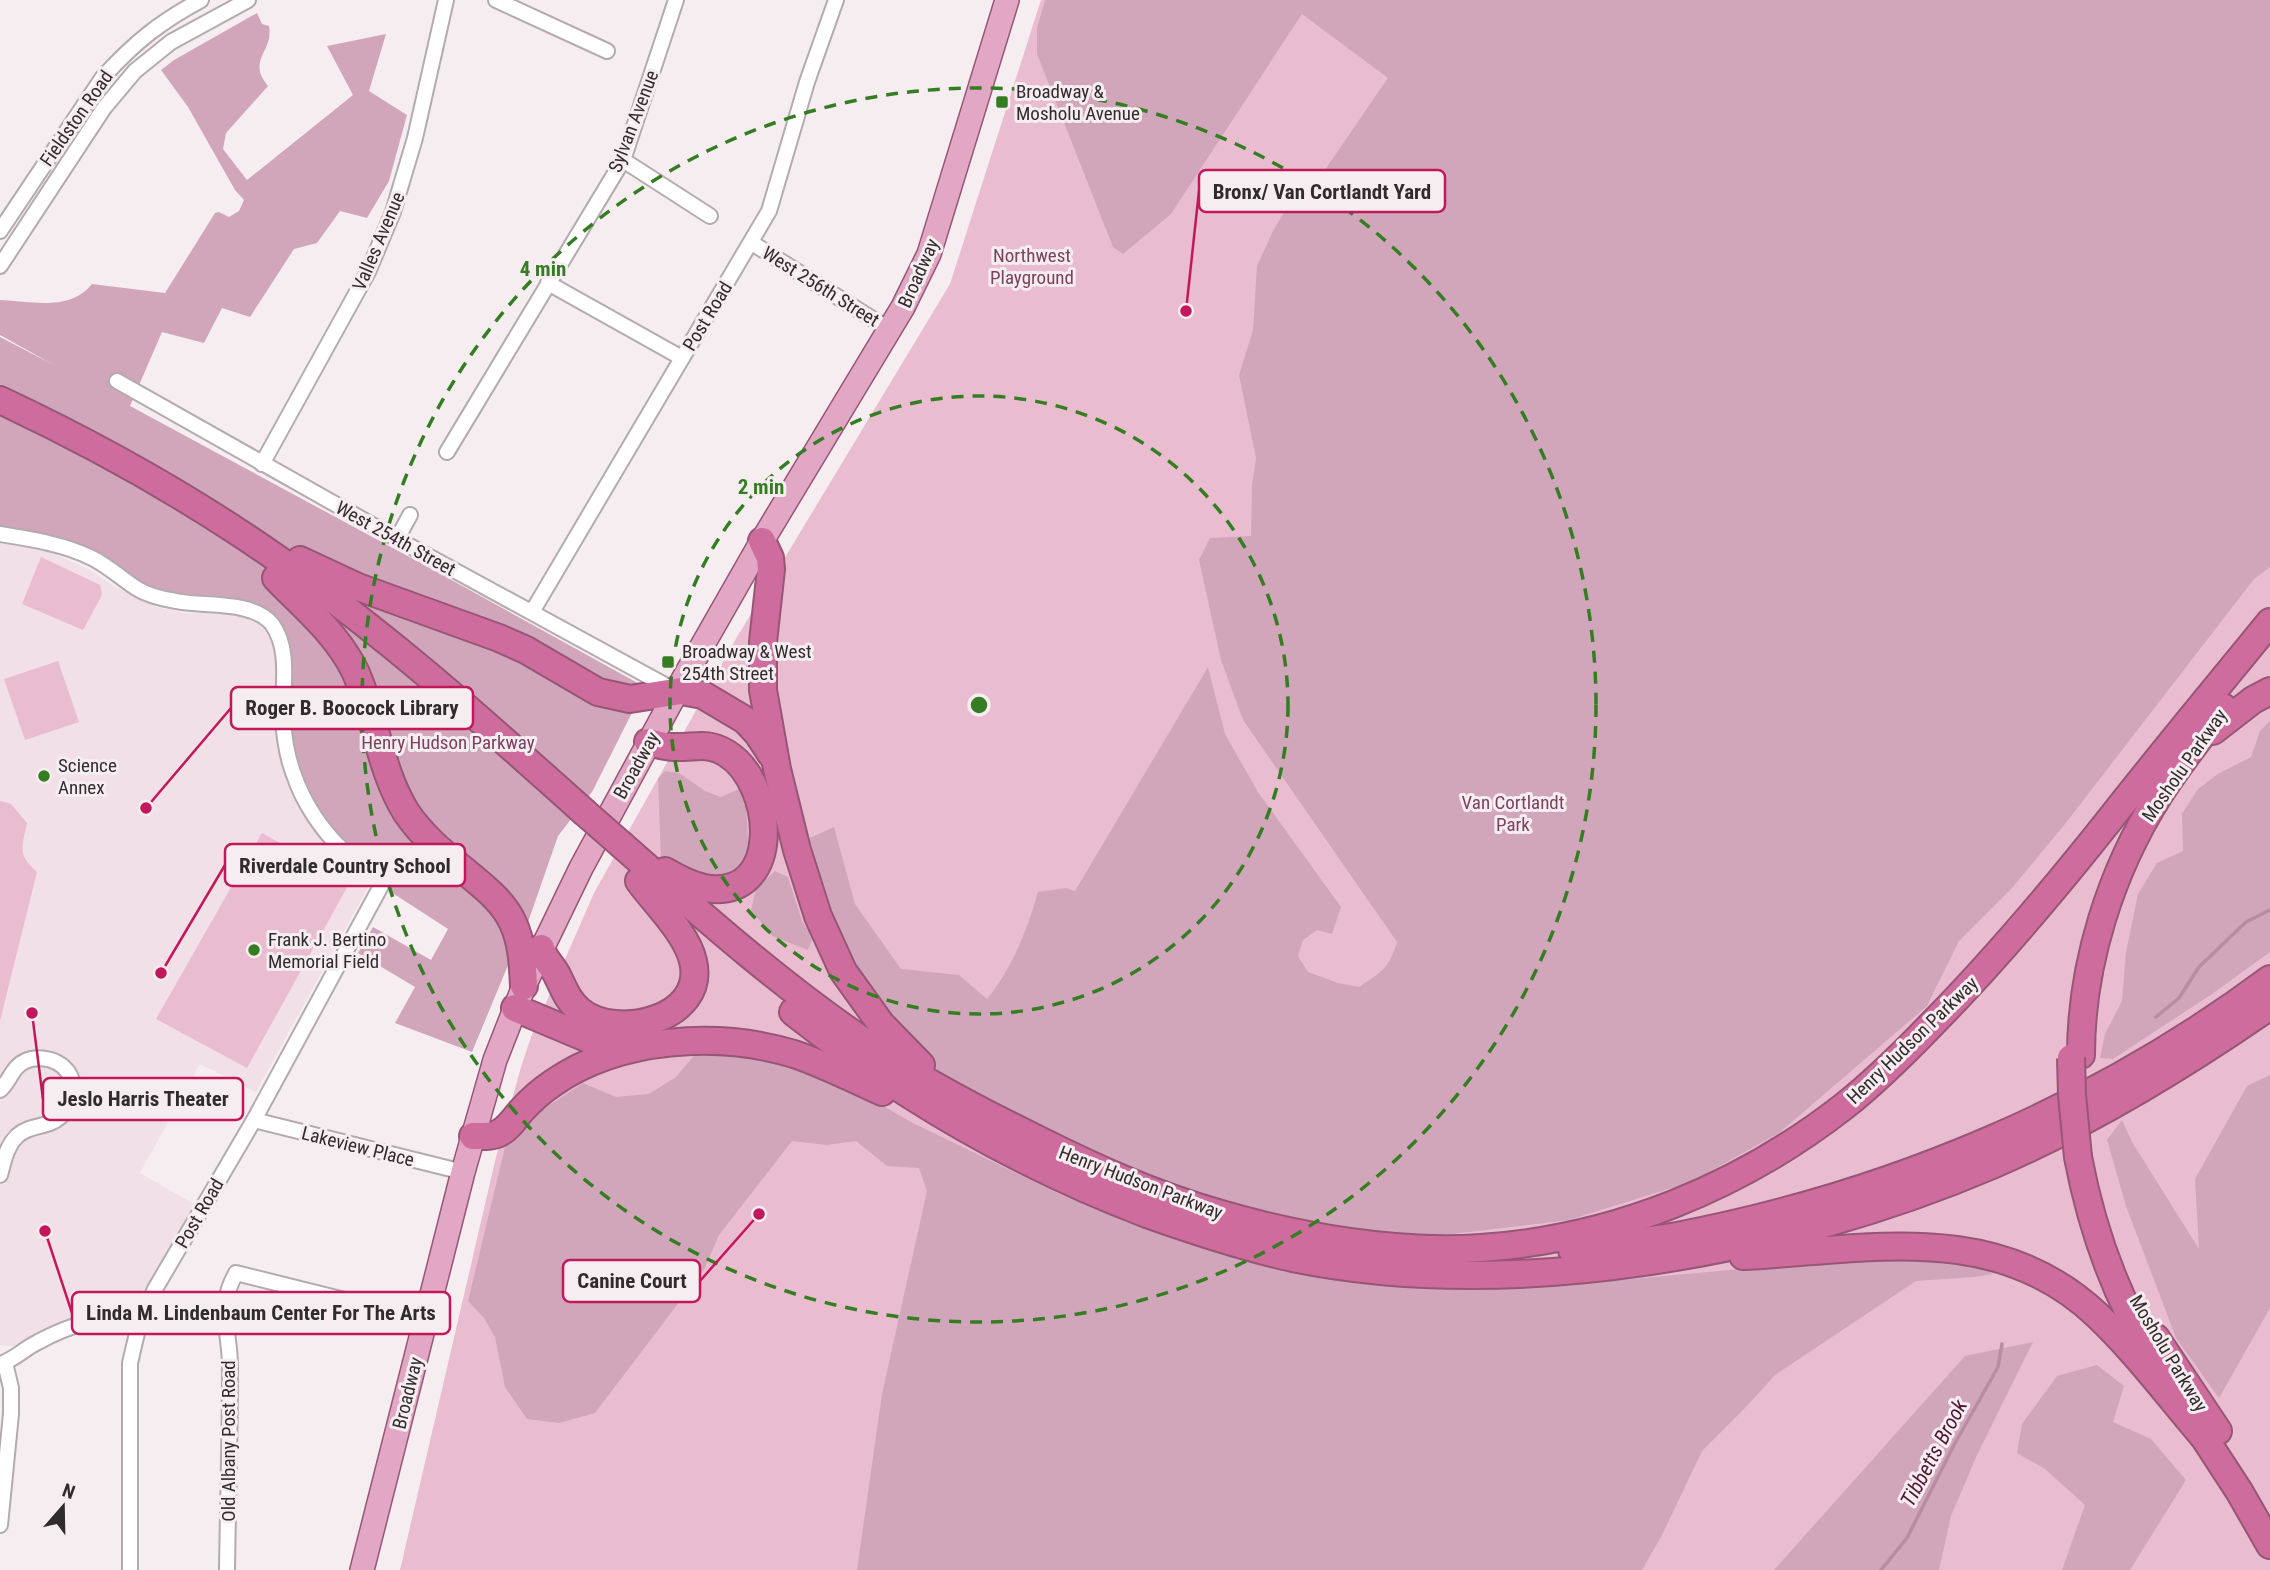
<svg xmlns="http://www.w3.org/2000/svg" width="2270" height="1570" viewBox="0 0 2270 1570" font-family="'Roboto Condensed',sans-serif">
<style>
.built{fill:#f1e0e7}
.green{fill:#e9bcd0}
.forest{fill:#d2a6ba}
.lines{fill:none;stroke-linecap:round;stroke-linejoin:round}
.stream{stroke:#b98da1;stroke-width:3.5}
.street-casing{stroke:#b3abae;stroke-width:18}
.primary-casing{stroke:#975676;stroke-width:26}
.highway-casing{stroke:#975676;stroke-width:30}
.street{stroke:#fff;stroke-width:14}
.primary{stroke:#e2a7c4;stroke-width:23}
.highway{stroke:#ce6d9d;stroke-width:26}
.highway-bridge-casing{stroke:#975676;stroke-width:30;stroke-linecap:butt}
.highway-bridge{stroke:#ce6d9d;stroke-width:26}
.ring{fill:none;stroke:#347d22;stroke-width:3.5;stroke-dasharray:12 9}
.poi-dot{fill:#347d22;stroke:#f6edf1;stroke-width:2.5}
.labels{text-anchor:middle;stroke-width:6;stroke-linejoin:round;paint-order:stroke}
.poi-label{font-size:19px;fill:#302c2e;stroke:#f6edf1;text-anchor:start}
.street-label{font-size:19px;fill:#302c2e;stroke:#f6edf1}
.park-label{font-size:19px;fill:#7c415e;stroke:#f6edf1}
.water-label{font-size:21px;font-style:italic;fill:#4d1734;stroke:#f6edf1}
.centre{fill:#347d22;stroke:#f6edf1;stroke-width:3.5}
.ring-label{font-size:21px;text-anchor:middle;font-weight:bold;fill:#347d22;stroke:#f6edf1;stroke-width:6;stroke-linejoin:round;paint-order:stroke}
.leader{fill:none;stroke:#c2185b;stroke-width:2.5}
.callout-dot{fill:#c2185b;stroke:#f6edf1;stroke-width:2.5}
.callout{fill:#f6edf1;stroke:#c2185b;stroke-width:2.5}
.callout-label{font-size:21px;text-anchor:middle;font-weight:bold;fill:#302c2e}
</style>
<rect width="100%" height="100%" fill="#f6edf1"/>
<!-- built -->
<polygon class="built" points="0,538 48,551 88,569 117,588 156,607 184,613 240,613 258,621 272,636 277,654 296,784 371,882 256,1092 200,1064 140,1173 194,1204 153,1283 133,1297 94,1310 18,1346 0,1345"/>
<!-- green -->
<g class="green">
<polygon points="1041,0 2270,0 2270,1570 400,1570 496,1157 521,1067 531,1037 594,893 737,637 950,284"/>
<polygon points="41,557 100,585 102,594 100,599 83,630 22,604"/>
<polygon points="58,661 79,722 25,740 4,679"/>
<path d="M 0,801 L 11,804 L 27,823 C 22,847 17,855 37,872 L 0,1021 Z"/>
<polygon points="262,833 350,882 247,1068 156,1019"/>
</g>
<!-- forest -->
<g class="forest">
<path d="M 1045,0 L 2270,0 L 2270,567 L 2254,579 L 2065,824 L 2012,888 L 1959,941 L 1927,1006 L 1779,1133 L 1691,1182 L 1569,1220 L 1402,1240 L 1240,1207 L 1142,1174 L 1051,1132 L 945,1077 L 881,1012 L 833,926 L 803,841 L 834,827 L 855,904 L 901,969 L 959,975 L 987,999 C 1012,968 1027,931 1038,892 L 1066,888 L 1075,891 L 1208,667 L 1225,734 L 1258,792 L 1341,907 L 1332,934 L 1317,930 L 1303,940 L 1298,956 L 1308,972 L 1338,983 L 1359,987 C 1382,972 1389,968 1397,942 L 1243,720 L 1221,660 L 1199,560 L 1210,538 L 1251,536 L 1252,485 L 1256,458 L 1239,375 L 1253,330 L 1257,266 L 1274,229 L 1294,197 L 1309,193 L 1388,78 L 1302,14 L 1171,214 L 1123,254 L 1113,247 L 1037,54 L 1037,28 Z"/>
<path d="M 257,13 L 262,24 L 269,26 C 274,52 246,59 268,86 L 226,133 L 223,149 L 247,180 L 353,95 L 327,46 L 386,34 L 369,91 L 407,115 L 389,181 L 367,218 L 340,211 L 317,243 L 294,249 L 250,317 L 222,308 L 204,343 L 162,332 L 130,406 L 428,567 L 645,687 L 592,792 L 558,836 L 527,925 L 511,958 L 472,1052 L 395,1023 L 415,987 L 358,953 L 373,927 L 431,960 L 448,929 L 391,892 L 381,874 L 350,850 L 315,804 L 300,772 L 288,718 L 273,620 L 173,596 L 140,584 L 99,556 L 28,531 L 0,527 L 0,337 L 54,365 L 0,335 L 0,300 C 32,301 69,312 92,284 L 165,293 L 215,213 L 219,212 L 229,217 L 239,211 L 244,200 L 235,190 L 188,107 L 161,70 L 174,60 Z"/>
<polygon points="2270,721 2270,952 2212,994 2113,1059 2100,1058 2105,1034 2122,1001 2126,952 2138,894 2157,863 2183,851 2182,814 2198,789 2218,774 2251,757 2260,731"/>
<path d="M 665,771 L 679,773 L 705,791 L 721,797 L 739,789 L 746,805 L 749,856 L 742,870 C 710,881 690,871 661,859 L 658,779 Z"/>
<polygon points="775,871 788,877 802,921 813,937 808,950 772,936 751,910 756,889"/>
<polygon points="697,1052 767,1057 846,1085 913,1123 1057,1193 1126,1222 1271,1265 1327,1277 1481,1289 1579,1284 1901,1254 1980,1263 1992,1274 1975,1277 1916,1281 1775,1375 1745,1408 1702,1451 1662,1535 1642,1570 857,1570 882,1394 927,1191 919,1168 887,1166 856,1141 827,1145 792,1141 719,1235 705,1268 595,1413 559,1423 527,1419 505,1387 495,1337 484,1318 468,1301 506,1143 527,1120 583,1083 616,1097 649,1094 676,1077"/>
<polygon points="2270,1075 2270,1308 2219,1398 2176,1338 2126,1206 2107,1140 2122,1120 2132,1142 2199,1249 2195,1179 2247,1086"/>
<polygon points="2033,1342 1977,1455 1951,1516 1939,1570 1774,1570 1965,1356"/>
<polygon points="2097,1365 2124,1386 2113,1422 2151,1439 2186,1480 2130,1570 2062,1570 2085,1505 2045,1469 2017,1453 2022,1424 2057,1376"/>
</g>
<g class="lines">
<!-- stream -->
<g class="stream">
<polyline points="2156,1017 2179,998 2199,967 2246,922 2270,910"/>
<polyline points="1881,1570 1907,1538 1954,1445 1998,1367 2002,1344"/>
</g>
<!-- street casing -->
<g class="street-casing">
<g id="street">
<polyline points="496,0 607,51"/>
<polyline points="623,160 710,216"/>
<path d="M 0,231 L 103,77 C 135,42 160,22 201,0"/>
<polyline points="752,243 890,330"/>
<polyline points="0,266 104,108 135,71 171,42 248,0"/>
<polyline points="548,283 682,358"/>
<polyline points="117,381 397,539 672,689"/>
<polyline points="447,452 623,160 676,0"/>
<polyline points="262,464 368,272 393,212 415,138 446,0"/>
<path d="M 0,534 C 31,539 64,544 92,558 C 108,566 121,578 136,588 C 147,595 163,599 176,601 C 203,607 253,600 272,624 C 291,650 282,689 283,718 C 284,736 287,757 294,775 C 303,802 322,831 343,850 C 356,862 371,871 381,886 L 254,1120 L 155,1289 L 138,1329 L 130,1363 L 130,1570"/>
<polyline points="397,539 410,515"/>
<polyline points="532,612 769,211 807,82 836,0"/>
<path d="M 0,1090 C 7,1084 10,1075 16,1068 C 29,1053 56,1056 68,1072 C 78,1087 71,1111 56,1120 C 43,1128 29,1125 17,1136 C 6,1147 4,1161 0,1175"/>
<polyline points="254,1120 463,1172"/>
<path d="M 0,1364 C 14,1360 25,1348 38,1342 C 67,1326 110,1312 143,1315"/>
<polyline points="0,1525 11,1414 11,1388 5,1363"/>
<path d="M 227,1570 C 228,1502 230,1434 230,1366 C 230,1330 216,1309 236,1273 L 425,1320"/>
</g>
</g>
<!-- primary casing -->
<g class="primary-casing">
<polyline id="primary" points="362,1570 463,1172 495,1060 524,986 581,868 685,676 762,541 903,307 929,254 1007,0"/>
</g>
<!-- highway casing -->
<g class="highway-casing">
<g id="highway">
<path d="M 0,400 C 83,439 164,483 241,534 C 364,615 474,713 583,811"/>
<polyline points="762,541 770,558 771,569 763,642 763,690 777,769 797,850 818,916 843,971 881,1024 921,1065"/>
<polyline points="300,560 358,587 499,638 526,650 598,692 630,699 681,691 703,695 745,720 758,734 771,754"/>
<path d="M 276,578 C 304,607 337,634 355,671 C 376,717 379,768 406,812 C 422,836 444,854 466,872 C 484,887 503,901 513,923 C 522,942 523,965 524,986"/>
<polyline points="2213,731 2253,700 2270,691"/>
<path d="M 648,742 C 657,744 666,747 674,747 C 695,748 706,741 726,753 C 776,783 784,902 704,888 C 690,885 677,878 665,871"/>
<path d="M 623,846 C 704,917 785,989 875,1049 C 923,1081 974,1108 1025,1133 C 1088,1165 1153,1195 1221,1214 C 1300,1237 1398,1254 1481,1248 C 1613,1239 1739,1188 1843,1107 C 1875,1082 1904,1053 1932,1024 C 1996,959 2054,890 2111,818 C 2163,752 2217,687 2270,622"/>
<path d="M 541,948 C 544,960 552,965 557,975 C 564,989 568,1001 580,1011 C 617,1041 707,1019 693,961 C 687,934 655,903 639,881"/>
<polyline points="515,1008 591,1040 629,1046"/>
<path d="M 793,1012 C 901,1097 1018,1165 1147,1214 C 1195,1231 1243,1247 1293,1258 C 1513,1303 1787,1253 1992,1165 C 2090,1123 2182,1067 2270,1006"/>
<path d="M 2081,1055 C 2081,964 2111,871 2159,795 C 2179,764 2201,736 2223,707"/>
<path d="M 473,1136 C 481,1136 492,1137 499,1133 C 508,1129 515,1118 521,1111 C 531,1100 541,1091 553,1083 C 619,1037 718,1031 794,1054 C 824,1064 853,1079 882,1092"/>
<path d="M 2078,1157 C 2092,1231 2116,1299 2157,1363"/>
<path d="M 1572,1250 C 1607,1246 1642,1242 1677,1236 C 1890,1195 2096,1109 2270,979"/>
<path d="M 1743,1256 C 1868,1250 1995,1219 2097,1315 C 2135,1351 2168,1395 2202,1435"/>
<polyline points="2156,1338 2218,1431"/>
<polyline points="2194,1422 2239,1491 2270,1545"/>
</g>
</g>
<!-- street -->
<use href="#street" class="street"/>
<!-- primary -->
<use href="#primary" class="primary"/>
<!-- highway -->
<use href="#highway" class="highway"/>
<!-- highway-bridge casing -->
<g class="highway-bridge-casing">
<g id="highway-bridge">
<polyline points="583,811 623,846"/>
<polyline points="2071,1058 2072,1095 2078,1157"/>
</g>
</g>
<!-- highway-bridge -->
<use href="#highway-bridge" class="highway-bridge"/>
</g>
<!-- distance rings -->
<g class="ring">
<circle cx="979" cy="705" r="309"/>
<circle cx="979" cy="705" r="617"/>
</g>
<!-- markers -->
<g class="poi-dot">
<rect x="995" y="95" width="14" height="14" rx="3.5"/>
<rect x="661" y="655" width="14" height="14" rx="3.5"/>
<circle cx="44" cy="776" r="7"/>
<circle cx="254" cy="950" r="7"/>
</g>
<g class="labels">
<!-- poi labels -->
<g class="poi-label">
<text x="1016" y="98">Broadway &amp;<tspan x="1016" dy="22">Mosholu Avenue</tspan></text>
<text x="682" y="658">Broadway &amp; West<tspan x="682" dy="22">254th Street</tspan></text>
<text x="58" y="772">Science<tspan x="58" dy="22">Annex</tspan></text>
<text x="268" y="946">Frank J. Bertino<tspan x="268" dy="22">Memorial Field</tspan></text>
</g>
<!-- street labels -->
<g class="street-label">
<text transform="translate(76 118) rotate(-55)" y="7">Fieldston Road</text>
<text transform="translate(633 121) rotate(-69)" y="7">Sylvan Avenue</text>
<text transform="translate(378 241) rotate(-67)" y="7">Valles Avenue</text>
<text transform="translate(918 273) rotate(-66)" y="7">Broadway</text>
<text transform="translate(821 286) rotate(32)" y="7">West 256th Street</text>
<text transform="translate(707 316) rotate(-59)" y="7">Post Road</text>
<text transform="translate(396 538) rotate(29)" y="7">West 254th Street</text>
<text transform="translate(636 765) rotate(-61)" y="7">Broadway</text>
<text transform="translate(2184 765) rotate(-55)" y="7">Mosholu Parkway</text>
<text transform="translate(1912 1040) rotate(-44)" y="7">Henry Hudson Parkway</text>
<text transform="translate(358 1146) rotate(14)" y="7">Lakeview Place</text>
<text transform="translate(1141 1182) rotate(21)" y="7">Henry Hudson Parkway</text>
<text transform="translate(199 1213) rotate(-60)" y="7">Post Road</text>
<text transform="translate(2169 1353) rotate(59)" y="7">Mosholu Parkway</text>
<text transform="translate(407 1393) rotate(-76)" y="7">Broadway</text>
<text transform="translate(228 1441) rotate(-90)" y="7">Old Albany Post Road</text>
</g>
<!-- park labels -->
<g class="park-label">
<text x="1032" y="262">Northwest<tspan x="1032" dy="22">Playground</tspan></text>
<text x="448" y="749">Henry Hudson Parkway</text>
<text x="1513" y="809">Van Cortlandt<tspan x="1513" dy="22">Park</tspan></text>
</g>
<!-- water labels -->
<g class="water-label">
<text transform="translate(1934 1453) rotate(-62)" y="7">Tibbetts Brook</text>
</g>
</g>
<circle cx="979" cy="705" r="10" class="centre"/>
<g class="ring-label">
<text x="543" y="276">4 min</text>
<text x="761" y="494">2 min</text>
</g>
<!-- callouts -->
<path class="leader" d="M1186 311L1199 191M146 808L231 708M161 973L225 865M32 1013L43 1099M759 1214L700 1281M45 1231L72 1313"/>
<g class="callout-dot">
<circle cx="1186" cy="311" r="7"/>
<circle cx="146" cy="808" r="7"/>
<circle cx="161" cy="973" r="7"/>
<circle cx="32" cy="1013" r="7"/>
<circle cx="759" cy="1214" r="7"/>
<circle cx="45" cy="1231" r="7"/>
</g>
<g class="callout">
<rect x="1199" y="170" width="246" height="42" rx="7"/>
<rect x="231" y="687" width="242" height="42" rx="7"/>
<rect x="225" y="844" width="240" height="42" rx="7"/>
<rect x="43" y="1078" width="200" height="42" rx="7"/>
<rect x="563" y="1260" width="137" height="42" rx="7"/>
<rect x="72" y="1292" width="378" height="42" rx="7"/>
</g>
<g class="callout-label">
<text x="1322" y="199">Bronx/ Van Cortlandt Yard</text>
<text x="352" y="715">Roger B. Boocock Library</text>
<text x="345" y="873">Riverdale Country School</text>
<text x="143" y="1106">Jeslo Harris Theater</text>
<text x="632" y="1288">Canine Court</text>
<text x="261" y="1320">Linda M. Lindenbaum Center For The Arts</text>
</g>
<!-- north arrow -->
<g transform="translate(63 1507) rotate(20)" stroke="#f6edf1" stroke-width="5" paint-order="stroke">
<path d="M0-5L12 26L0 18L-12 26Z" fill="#302c2e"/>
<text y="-10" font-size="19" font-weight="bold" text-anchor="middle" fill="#302c2e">N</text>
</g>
</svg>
